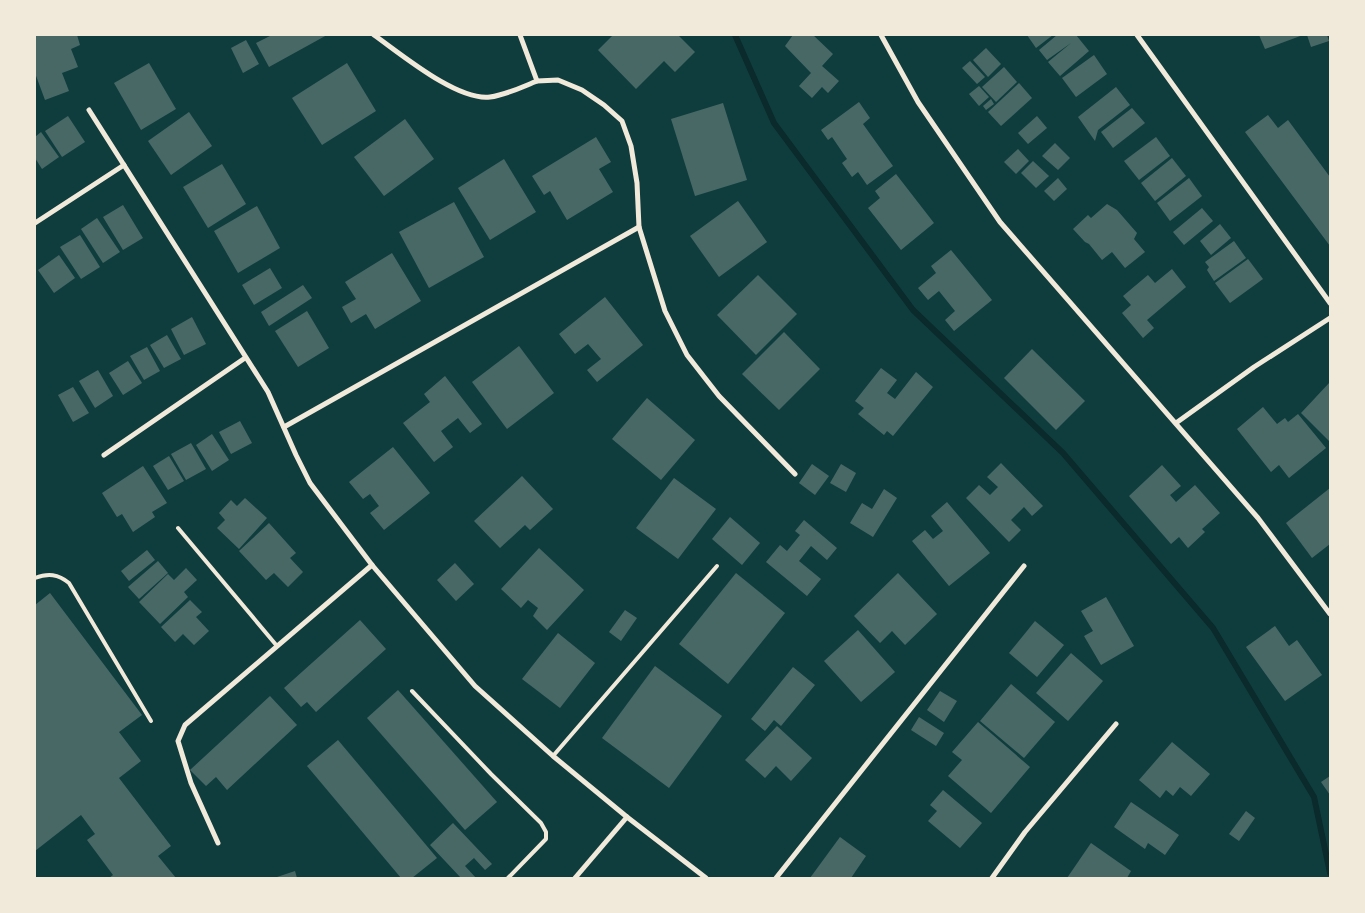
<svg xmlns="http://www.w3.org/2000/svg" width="1365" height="913" viewBox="0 0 1365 913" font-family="'Fira Sans Condensed',sans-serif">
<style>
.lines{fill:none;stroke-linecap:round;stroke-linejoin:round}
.stream{stroke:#0a2a2b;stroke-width:6}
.building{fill:#486865}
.service{stroke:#f1e9da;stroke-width:4}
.minor{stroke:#f1e9da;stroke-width:5}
</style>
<rect width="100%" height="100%" fill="#0f3d3e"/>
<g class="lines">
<!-- stream -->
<polyline class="stream" points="735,35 774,123 913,310 1063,453 1213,628 1314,797 1330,873"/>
</g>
<!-- building -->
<g class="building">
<polygon points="35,35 77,35 80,45 71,49 78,67 62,73 69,91 45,100 35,73"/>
<polygon points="272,35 327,35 269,67 256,43"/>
<polygon points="613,35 678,35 695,52 675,72 664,61 636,89 598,50"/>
<polygon points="793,35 813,35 833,54 822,66 839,81 828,93 822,87 812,98 799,86 811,73 785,46"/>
<polygon points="1027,35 1053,35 1036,48"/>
<polygon points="1057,35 1076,35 1089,51 1060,76 1048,62 1071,43 1047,60 1039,50"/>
<polygon points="1259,35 1303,35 1265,49"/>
<polygon points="1307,35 1327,35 1329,41 1311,47"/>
<polygon points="246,40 259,64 243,73 231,48"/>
<polygon points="986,48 1001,64 988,77 973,60"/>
<polygon points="1094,55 1107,74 1076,97 1062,78"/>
<polygon points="970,61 985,77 977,84 962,68"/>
<polygon points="149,63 176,109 141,130 114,83"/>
<polygon points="347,63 376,111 322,145 292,98"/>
<polygon points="1004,67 1017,82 996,102 982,87"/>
<polygon points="1019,83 1032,98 1001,126 988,112"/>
<polygon points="979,86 989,97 979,106 969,94"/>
<polygon points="1116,87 1130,105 1098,130 1095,141 1078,117"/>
<polygon points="991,99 994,104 986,110 983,106"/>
<polygon points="859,102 870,118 863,124 893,166 867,185 858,172 852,177 842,163 847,159 832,137 828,140 821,130"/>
<polygon points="723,103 747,180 695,196 671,119"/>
<polygon points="1132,108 1145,123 1113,148 1101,132"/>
<polygon points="189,112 212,146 171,175 148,141"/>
<polygon points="1268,115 1278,128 1288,120 1330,177 1330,246 1245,132"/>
<polygon points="68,116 85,142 62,157 45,131"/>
<polygon points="1037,116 1047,128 1028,144 1018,133"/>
<polygon points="405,119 434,159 384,196 354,157"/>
<polygon points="41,132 59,157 42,169 35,158 35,137"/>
<polygon points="596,137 611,162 599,169 613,192 567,220 550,191 544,195 532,176"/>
<polygon points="1156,137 1170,156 1139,180 1124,161"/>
<polygon points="1055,143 1070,158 1058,170 1042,156"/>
<polygon points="1018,149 1029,161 1016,174 1004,162"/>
<polygon points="1172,158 1186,176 1155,201 1141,183"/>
<polygon points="504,159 536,212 490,240 458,188"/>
<polygon points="1033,161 1049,176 1036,188 1021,173"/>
<polygon points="222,164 246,204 208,228 183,187"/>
<polygon points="896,174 934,223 901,250 868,208 880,198 875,191"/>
<polygon points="1058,178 1067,189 1054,201 1044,191"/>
<polygon points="1189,178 1202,196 1170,221 1157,203"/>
<polygon points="738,201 767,242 719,277 690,236"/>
<polygon points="454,202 484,257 429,288 399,232"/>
<polygon points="1107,204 1117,210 1137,233 1134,239 1145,252 1125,268 1112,252 1102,260 1089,244 1085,242 1073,229 1088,215 1091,218"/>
<polygon points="123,205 143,238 123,250 103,217"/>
<polygon points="257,206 280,248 238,273 214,231"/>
<polygon points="1202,208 1213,221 1184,245 1173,232"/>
<polygon points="97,218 120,252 103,263 81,229"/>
<polygon points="1220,224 1231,238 1211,255 1200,241"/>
<polygon points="80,235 100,267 81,279 60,247"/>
<polygon points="1234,241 1246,258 1214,281 1207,270 1209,267 1205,262"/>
<polygon points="951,250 992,300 954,331 945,320 955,311 939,291 928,300 918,288 936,273 931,266"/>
<polygon points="392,253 421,301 375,329 366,314 351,323 342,307 356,299 345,282"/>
<polygon points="59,255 75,278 54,293 38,270"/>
<polygon points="1248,259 1263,279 1230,303 1215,283"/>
<polygon points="270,268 282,288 254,305 242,285"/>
<polygon points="1172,269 1186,287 1147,320 1154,328 1143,338 1122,313 1131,305 1123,296 1148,275 1155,283"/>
<polygon points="758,275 797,314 756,355 717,315"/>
<polygon points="303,285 312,298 269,326 261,312"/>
<polygon points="605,297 643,345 597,382 587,370 601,359 588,344 575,354 559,334"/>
<polygon points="307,311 329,348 298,367 275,331"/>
<polygon points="192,317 206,344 184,355 171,329"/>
<polygon points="784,332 820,369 779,410 742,374"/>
<polygon points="167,335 181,359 164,368 150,345"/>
<polygon points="519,346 554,393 507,429 472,382"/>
<polygon points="147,347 160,371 144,380 130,356"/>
<polygon points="1032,349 1085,401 1056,430 1004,378"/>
<polygon points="128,361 142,383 123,395 109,373"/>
<polygon points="881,368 897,380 887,393 895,399 916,372 933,387 893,436 887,431 884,435 858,414 864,408 855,401"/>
<polygon points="98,370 113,396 95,408 79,381"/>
<polygon points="445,376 482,424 470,433 458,418 441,431 453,447 434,462 403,423 430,402 424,394"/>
<polygon points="1330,382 1330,442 1301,413"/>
<polygon points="73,387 89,413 73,422 58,395"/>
<polygon points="647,398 695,440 661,480 612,439"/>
<polygon points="1263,407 1277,424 1285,418 1288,422 1298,414 1326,448 1289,478 1279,465 1271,472 1237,429"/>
<polygon points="240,421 252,443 231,454 219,432"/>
<polygon points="212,434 229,460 212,471 196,445"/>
<polygon points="191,443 206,469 186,480 171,454"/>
<polygon points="393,447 430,493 384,530 370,513 379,506 370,494 363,499 349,482"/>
<polygon points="169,456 184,481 168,490 153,466"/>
<polygon points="1001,463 1043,506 1032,516 1024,507 1011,520 1021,530 1009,542 966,498 979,485 990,495 998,487 987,477"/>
<polygon points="812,464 829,476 815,495 799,483"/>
<polygon points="841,464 856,473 846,492 830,483"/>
<polygon points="1162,465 1181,486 1170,495 1176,502 1195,485 1220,513 1202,529 1205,532 1188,548 1179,537 1171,544 1129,496"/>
<polygon points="143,466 167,503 152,512 155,517 133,532 122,514 117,517 102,493"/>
<polygon points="522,476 553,509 530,530 525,525 500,548 474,521"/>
<polygon points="674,478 716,509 678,559 636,528"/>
<polygon points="1330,488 1330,544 1312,558 1286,523"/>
<polygon points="884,489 897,498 873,537 850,523 862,503 872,509"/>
<polygon points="245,498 267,518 239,549 217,528 225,520 219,513 231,500 237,506"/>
<polygon points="947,502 990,553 949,586 912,541 925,530 933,539 943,531 931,516"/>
<polygon points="730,517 760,543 742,565 712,539"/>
<polygon points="804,520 837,548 827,560 811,546 799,561 821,579 807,596 766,562 780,545 787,551 800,535 795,531"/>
<polygon points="269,523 296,553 290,558 303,572 288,587 274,573 266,580 239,551"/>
<polygon points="539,548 584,590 547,630 533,616 538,608 528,600 521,608 501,589"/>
<polygon points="147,550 155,560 129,581 121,571"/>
<polygon points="158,561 168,573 139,599 128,587"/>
<polygon points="455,563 474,584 456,601 437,580"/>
<polygon points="186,568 197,580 184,592 188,597 160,624 139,602 168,574 174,580"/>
<polygon points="736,573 785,613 728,684 679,644"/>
<polygon points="898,573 937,614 905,645 892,631 880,643 854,616"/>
<polygon points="50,593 142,715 119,732 141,761 119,778 171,846 158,856 176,878 109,878 113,875 87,840 95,834 81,815 35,851 35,605"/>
<polygon points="1106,597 1134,646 1101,665 1084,636 1093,631 1081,611"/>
<polygon points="190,600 202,612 196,617 209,631 194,645 183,634 175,642 161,627"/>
<polygon points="625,610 637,618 621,641 609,632"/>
<polygon points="360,620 386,649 316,712 307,702 301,707 284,688"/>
<polygon points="1035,621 1064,645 1037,677 1009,653"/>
<polygon points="1275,626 1289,646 1297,640 1322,675 1285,701 1246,647"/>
<polygon points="858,630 895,672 861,702 824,661"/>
<polygon points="558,633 595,663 560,708 522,679"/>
<polygon points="1071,653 1103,681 1068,721 1036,693"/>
<polygon points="655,666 722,716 669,788 602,738"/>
<polygon points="793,667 815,685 781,726 774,720 765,731 751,719"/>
<polygon points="1011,684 1055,722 1024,758 980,721"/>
<polygon points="398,690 497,802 465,830 367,718"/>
<polygon points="940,691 957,701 944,722 927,710"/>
<polygon points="270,696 297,725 227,790 216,777 206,786 190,770"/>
<polygon points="919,717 944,733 936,746 911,730"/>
<polygon points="978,722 1030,767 991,813 948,776 962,760 952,752"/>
<polygon points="777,726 812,758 791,781 776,766 765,778 745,760"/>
<polygon points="338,740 437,858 412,878 401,878 307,766"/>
<polygon points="1172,742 1210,774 1191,796 1180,787 1173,796 1166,790 1160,798 1139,780"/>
<polygon points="1330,776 1330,795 1321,782"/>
<polygon points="943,790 982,823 960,848 928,821 937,811 930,805"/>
<polygon points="1131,802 1179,835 1165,855 1148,843 1145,849 1114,827"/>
<polygon points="1246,811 1255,818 1239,841 1229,834"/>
<polygon points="453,823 492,864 485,870 474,858 465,866 476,878 461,878 430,845"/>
<polygon points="840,837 866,856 851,878 810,878"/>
<polygon points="1091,843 1131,871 1127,878 1067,878"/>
<polygon points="295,871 297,878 274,878"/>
</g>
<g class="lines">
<!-- service -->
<g class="service">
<polyline points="178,528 277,646"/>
<path d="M 35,578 C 48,573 58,574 69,583 L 151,721"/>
<polyline points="412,691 491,774 541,823 546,832 546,839 508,878"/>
<polyline points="553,756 717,566"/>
</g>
<!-- minor -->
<g class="minor">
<path d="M 374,35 C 401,54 457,101 490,97 C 506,95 522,87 537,81"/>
<polyline points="520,35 537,81 558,80 582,90 604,105 622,121 631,146 637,183 639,227 665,311 687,355 719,396 795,474"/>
<polyline points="881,35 918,102 1000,222 1258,518 1330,614"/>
<polyline points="1137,35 1330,303"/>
<polyline points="89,110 268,392 296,455 310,483 372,565 475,686 553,756 627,817 706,878"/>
<polyline points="35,223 124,165"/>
<polyline points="1176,423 1254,367 1330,318"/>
<polyline points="284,427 639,227"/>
<polyline points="104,455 245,358"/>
<polyline points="218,843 191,783 178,741 185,725 372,565"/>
<polyline points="575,878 627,817"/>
<polyline points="776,878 1024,566"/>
<polyline points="992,878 1025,832 1116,724"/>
</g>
</g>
<!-- border -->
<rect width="1365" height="913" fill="none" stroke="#f1e9da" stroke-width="72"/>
</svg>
